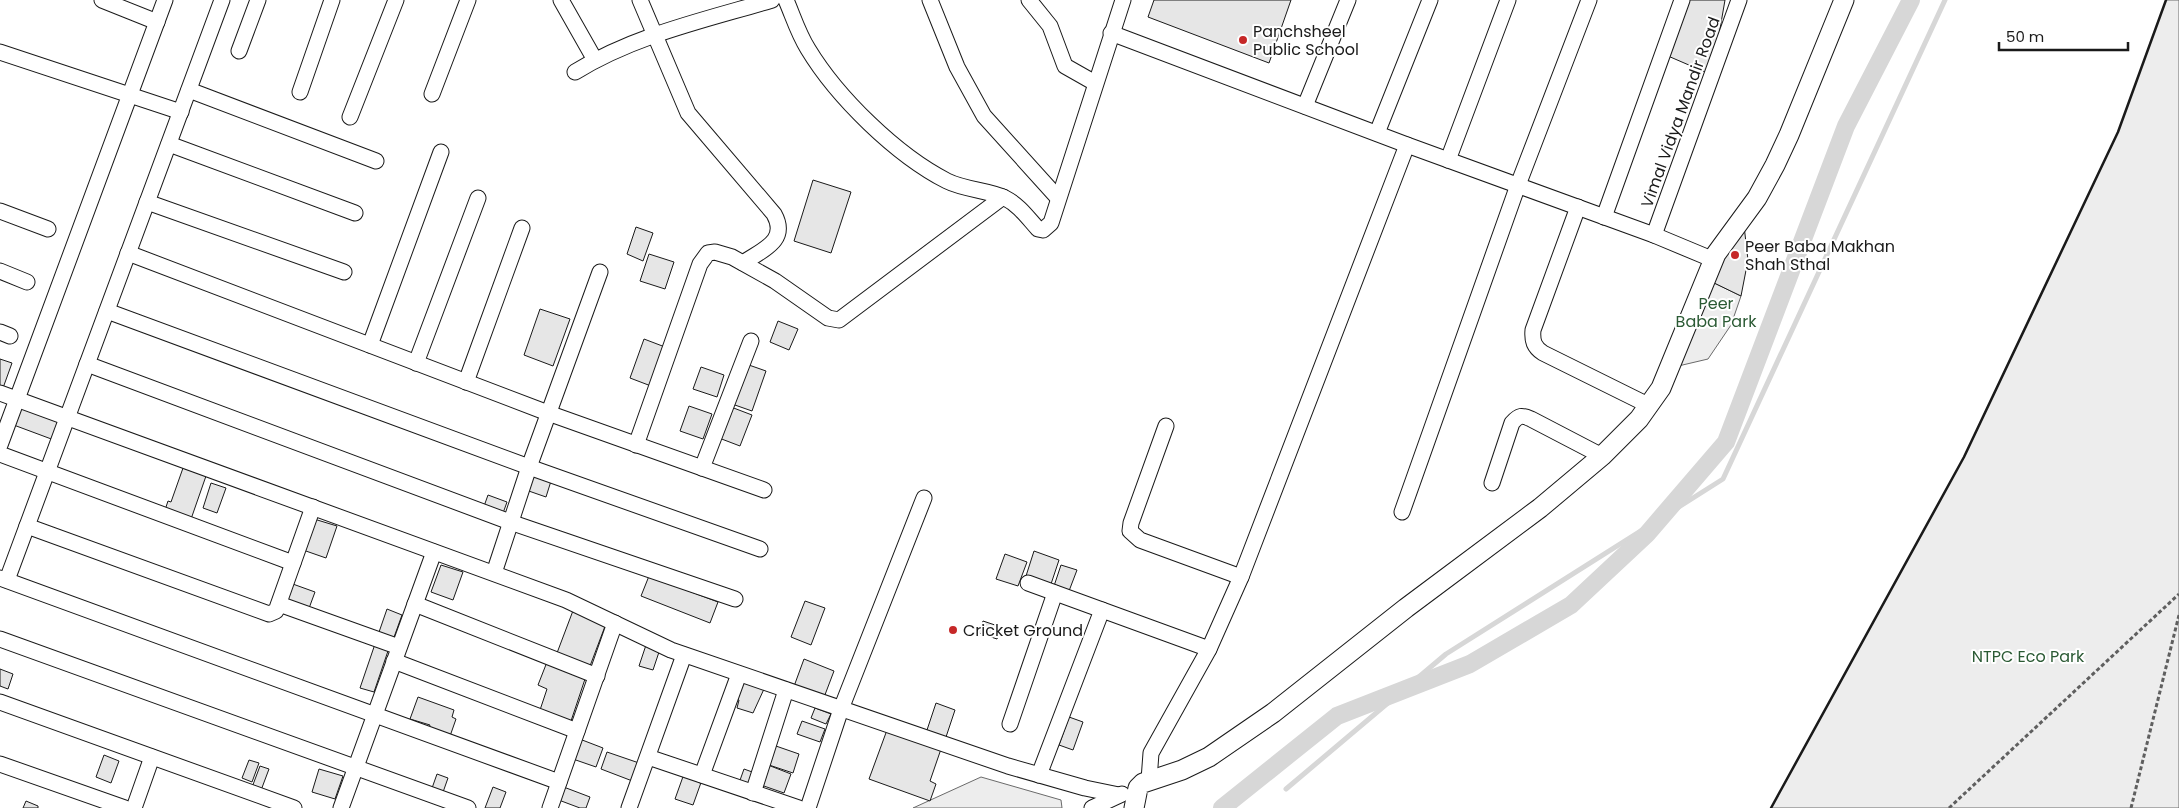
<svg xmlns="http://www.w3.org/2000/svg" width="2179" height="808" viewBox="0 0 2179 808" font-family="Poppins,sans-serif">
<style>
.built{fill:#ededed;stroke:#6a6a6a}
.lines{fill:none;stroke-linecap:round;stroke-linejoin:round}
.stream{stroke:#d7d7d7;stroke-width:5}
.canal{stroke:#d7d7d7;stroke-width:18}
.building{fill:#e6e6e6;stroke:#1a1a1a}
.minor-casing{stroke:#1a1a1a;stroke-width:17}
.tertiary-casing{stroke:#1a1a1a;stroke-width:21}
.path{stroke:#5f5f5f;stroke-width:3;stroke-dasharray:4 2.5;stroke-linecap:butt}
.minor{stroke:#fff;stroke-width:15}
.tertiary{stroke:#fff;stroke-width:19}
.wall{stroke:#1a1a1a;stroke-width:2.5}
.poi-dot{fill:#c62828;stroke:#fff;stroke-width:2}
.labels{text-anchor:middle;stroke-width:4;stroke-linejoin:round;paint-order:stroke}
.poi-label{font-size:16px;fill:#1a1a1a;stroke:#fff;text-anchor:start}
.street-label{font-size:16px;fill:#1a1a1a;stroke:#fff}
.park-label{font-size:16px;fill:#2b5a34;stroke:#fff}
</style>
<rect width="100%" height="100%" fill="#fff"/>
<!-- built -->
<g class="built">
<polygon points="2166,0 2179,0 2179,808 1771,808 1964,457 2118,132"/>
<polygon points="1710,281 1741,296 1731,325 1708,359 1674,367"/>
<polygon points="981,777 1061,800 1062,808 913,808"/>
</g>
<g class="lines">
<!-- stream -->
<polyline class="stream" points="1286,789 1446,654 1723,479 1945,0"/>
<!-- canal -->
<polyline class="canal" points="1222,808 1337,716 1470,664 1571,605 1647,534 1726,442 1846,126 1911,0"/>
</g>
<!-- building -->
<g class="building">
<polygon points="1154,0 1291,0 1269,63 1148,17"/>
<polygon points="1688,0 1725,0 1712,75 1668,56"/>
<polygon points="813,180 851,192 831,253 794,241"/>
<polygon points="1743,217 1748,260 1741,296 1710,281"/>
<polygon points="636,227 653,233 643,261 627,254"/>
<polygon points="649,254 674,262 665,289 640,281"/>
<polygon points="540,309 570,319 553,366 524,355"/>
<polygon points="778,321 798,329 789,350 770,342"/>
<polygon points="644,339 665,347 651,386 630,378"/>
<polygon points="0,359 12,363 3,388 0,387"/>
<polygon points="746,364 766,371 752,411 732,404"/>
<polygon points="701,367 724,375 717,397 693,389"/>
<polygon points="18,406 61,422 54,440 11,424"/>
<polygon points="689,406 712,414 703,439 680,431"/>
<polygon points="731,407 752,415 740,446 719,438"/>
<polygon points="183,468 206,476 190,522 164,513 168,501 171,502"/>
<polygon points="527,474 551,481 546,497 523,489"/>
<polygon points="211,483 226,488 217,513 203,508"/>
<polygon points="488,495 507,502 502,516 483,509"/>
<polygon points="314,519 337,526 326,558 303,550"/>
<polygon points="1034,551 1059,560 1051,584 1026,576"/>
<polygon points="1005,554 1027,562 1018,586 996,579"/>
<polygon points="441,565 463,572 453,600 431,592"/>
<polygon points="1061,565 1077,570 1069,591 1054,586"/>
<polygon points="649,576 718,602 710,623 641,596"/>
<polygon points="290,583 315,592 308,611 283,603"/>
<polygon points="805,601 825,608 811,645 791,637"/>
<polygon points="574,608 607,621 590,666 557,653"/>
<polygon points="387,609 402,615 393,640 378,635"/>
<polygon points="983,621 1001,627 997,639 979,633"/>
<polygon points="375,644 389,648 374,692 360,688"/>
<polygon points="646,645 660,649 653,670 639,666"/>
<polygon points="804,659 834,671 823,700 793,689"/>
<polygon points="547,662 586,676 570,724 539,713 547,689 538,685"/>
<polygon points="0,669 13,674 8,689 0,686"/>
<polygon points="738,679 764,689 753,713 737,708 739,700 731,697"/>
<polygon points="418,697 454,710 452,717 456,719 449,739 428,731 430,725 410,719"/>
<polygon points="936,703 955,710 944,743 925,736"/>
<polygon points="815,708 831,714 826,724 811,718"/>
<polygon points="1069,717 1083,722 1073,750 1059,745"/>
<polygon points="802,721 825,729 820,742 797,734"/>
<polygon points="887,730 941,749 930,781 936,784 930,801 869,779"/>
<polygon points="577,738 603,748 596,767 570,758"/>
<polygon points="773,745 799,754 793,773 766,764"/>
<polygon points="607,752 642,764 635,782 601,769"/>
<polygon points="104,755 119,761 111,783 96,777"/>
<polygon points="249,760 259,763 252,782 242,778"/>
<polygon points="768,765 791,774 784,793 761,785"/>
<polygon points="260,766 269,769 260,793 251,790"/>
<polygon points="319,769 343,776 335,799 312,792"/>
<polygon points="744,769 755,773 751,786 739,783"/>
<polygon points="685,771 703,777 693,805 675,799"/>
<polygon points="437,774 448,778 442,795 431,791"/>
<polygon points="561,786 590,797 586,808 580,808 556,799"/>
<polygon points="493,787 506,792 500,808 485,808"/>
<polygon points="26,801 38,806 38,808 23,808"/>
</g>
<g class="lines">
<!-- minor casing -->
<g class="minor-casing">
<g id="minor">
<polyline points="102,0 157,22"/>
<polyline points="561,0 595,60"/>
<path d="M 640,0 L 688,113 L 774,214 C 789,241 762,250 743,263"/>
<path d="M 786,0 C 793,16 798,33 808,49 C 837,97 896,155 947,181 C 965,190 989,190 1005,198 C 1019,205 1028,218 1038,229 L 1043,230 L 1051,223 L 1123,0"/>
<polyline points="930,0 957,67 984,116 1058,198"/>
<polyline points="1029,0 1050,26 1065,66 1095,83"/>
<polyline points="1111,33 1407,145 1654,235 1714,260"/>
<polyline points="239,51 258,0"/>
<polyline points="0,52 181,112"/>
<path d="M 575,72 C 635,35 705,20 772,0"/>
<polyline points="189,90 376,161"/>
<polyline points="300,92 332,0"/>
<polyline points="432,94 468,0"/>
<polyline points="1305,106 1348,0"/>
<polyline points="350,117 396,0"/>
<polyline points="1377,133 1430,0"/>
<polyline points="169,144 355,213"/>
<polyline points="1448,160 1508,0"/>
<polyline points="147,202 344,272"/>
<path d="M 1578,207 L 1533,330 C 1532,341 1534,347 1543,353 L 1650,406"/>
<polyline points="0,211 48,229"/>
<polyline points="1604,217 1682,0"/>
<polyline points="1654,235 1739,0"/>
<polyline points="128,253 548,413 764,490"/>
<polyline points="0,271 27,282"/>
<polyline points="107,311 529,467 760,549"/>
<polyline points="0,332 10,336"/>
<polyline points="370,345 441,152"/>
<polyline points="416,363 478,198"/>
<polyline points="87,364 510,522 735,599"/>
<polyline points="466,382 522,228"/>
<polyline points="0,393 566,600 671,650 1008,766 1085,788 1119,795"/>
<polyline points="1166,426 1131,523 1130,531 1140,540 1241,577"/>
<polyline points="0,445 165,0"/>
<polyline points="636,445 700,264 708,253 715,252 732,257 775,281 828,318 839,320 1003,197"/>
<polyline points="0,454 293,563"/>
<polyline points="702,468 751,341"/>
<path d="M 1492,483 L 1512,423 C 1519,415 1522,415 1531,419 L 1602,456"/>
<polyline points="1402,512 1518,185 1589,0"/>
<polyline points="27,526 269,614 276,611 313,507"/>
<polyline points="494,573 529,467 600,272"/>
<polyline points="0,578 559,782"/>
<polyline points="7,580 222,0"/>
<polyline points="1028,583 1209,649"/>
<polyline points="279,604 399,647"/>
<polyline points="415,604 597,676"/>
<polyline points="0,639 468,808"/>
<polyline points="394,661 577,731"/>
<polyline points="0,702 294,808"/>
<polyline points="1010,724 1055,593"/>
<polyline points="648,757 799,808"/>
<polyline points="0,764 125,808"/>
<polyline points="702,775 739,674"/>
<polyline points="1039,775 1102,610"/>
<polyline points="1149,780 1151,753 1209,649 1241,577 1407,145"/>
<polyline points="753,793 786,690"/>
<polyline points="134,808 152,757"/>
<polyline points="341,808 434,552"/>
<polyline points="550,808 615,623"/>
<polyline points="629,808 684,655"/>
<polyline points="808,808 841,709 924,498"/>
<polyline points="1092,808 1122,794"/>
</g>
</g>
<!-- tertiary casing -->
<g class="tertiary-casing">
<polyline id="tertiary" points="1134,808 1138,788 1143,783 1182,770 1209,757 1273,713 1406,608 1540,508 1602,456 1639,419 1661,388 1716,254 1757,198 1775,165 1789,135 1844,0"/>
</g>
<!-- path -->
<g class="path">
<polyline points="1949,808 2179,594"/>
<polyline points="2131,808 2179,615"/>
</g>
<!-- minor -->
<use href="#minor" class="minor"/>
<!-- tertiary -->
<use href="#tertiary" class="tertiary"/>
<!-- wall -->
<polyline class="wall" points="1771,808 1964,457 2118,132 2166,0"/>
</g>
<!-- markers -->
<g class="poi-dot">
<circle cx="1243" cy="40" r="5"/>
<circle cx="1735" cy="255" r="5"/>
<circle cx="953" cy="630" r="5"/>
</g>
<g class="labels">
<!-- poi labels -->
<g class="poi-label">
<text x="1253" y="37">Panchsheel<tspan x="1253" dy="18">Public School</tspan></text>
<text x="1745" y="252">Peer Baba Makhan<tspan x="1745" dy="18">Shah Sthal</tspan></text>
<text x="963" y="636">Cricket Ground</text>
</g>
<!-- street labels -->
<g class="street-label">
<text transform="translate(1680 112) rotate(-70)" y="6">Vimal Vidya Mandir Road</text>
</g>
<!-- park labels -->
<g class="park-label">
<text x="1716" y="309">Peer<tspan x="1716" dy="18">Baba Park</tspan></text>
<text x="2028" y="662">NTPC Eco Park</text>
</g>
</g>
<!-- scale -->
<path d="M1999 42v8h129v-8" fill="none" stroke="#1a1a1a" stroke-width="2.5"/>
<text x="2006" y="42" font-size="15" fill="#1a1a1a" stroke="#ffffff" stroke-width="4" paint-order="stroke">50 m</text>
</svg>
